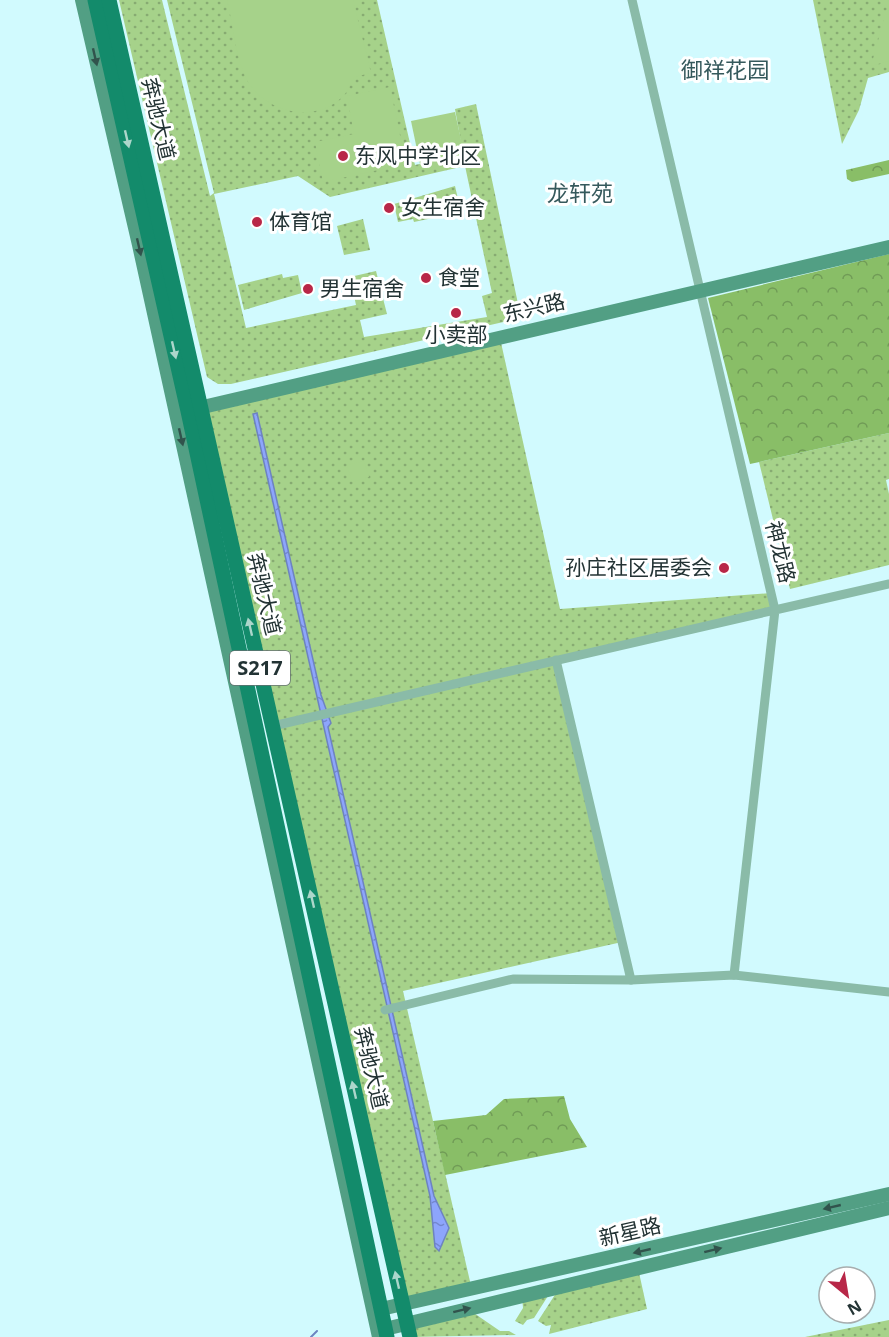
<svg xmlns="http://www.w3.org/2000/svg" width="889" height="1337" viewBox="0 0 889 1337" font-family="'Open Sans','Noto Sans SC',sans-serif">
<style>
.grass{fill:url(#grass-dots);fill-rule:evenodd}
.forest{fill:url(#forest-crowns)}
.garden{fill:#a6d28a}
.water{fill:url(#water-ripples);stroke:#6d83c0;stroke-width:1.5}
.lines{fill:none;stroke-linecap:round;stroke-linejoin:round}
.stream{stroke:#6d83c0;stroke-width:2}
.street{stroke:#8abba8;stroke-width:9}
.secondary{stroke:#529f84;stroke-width:14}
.primary{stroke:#138b6b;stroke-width:15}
.oneway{fill:#31534c}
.oneway2{fill:#acd6cb}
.poi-dot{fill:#b82748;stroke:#fff;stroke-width:2}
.labels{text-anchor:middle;stroke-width:6;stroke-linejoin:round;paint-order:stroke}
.shield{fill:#fff;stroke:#657071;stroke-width:1.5}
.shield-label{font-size:20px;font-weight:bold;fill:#233334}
.street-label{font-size:21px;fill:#233334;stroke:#fff}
.poi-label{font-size:21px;fill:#233334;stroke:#fff;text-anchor:start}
.neighbourhood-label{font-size:22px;fill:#35595c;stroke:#fff}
</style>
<defs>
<pattern id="grass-dots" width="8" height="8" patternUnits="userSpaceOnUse" patternTransform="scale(1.5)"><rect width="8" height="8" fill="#a6d28a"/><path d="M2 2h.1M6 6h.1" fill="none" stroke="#87ab72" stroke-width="1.8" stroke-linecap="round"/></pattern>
<pattern id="forest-crowns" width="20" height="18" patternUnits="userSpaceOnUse" patternTransform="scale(1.5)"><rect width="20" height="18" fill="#89be67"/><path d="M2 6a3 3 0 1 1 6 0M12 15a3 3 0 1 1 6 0" fill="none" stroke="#709b56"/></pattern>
<pattern id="water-ripples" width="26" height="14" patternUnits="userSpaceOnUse" patternTransform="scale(1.5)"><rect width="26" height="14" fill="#8da5fc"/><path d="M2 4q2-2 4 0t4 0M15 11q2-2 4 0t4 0" fill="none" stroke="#7387cd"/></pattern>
</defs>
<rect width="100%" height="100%" fill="#d1fafe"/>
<!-- grass -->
<g class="grass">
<path d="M 119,0 L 162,0 L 210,196 L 214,193 L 167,0 L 377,0 L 415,165 L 463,154 L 455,109 L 476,104 L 521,318 L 231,384 L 218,384 L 207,377 ZM 465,166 L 492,293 L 482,296 L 487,317 L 364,337 L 360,320 L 387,314 L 376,271 L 350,277 L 356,305 L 246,328 L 214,194 L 298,176 L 330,197 Z"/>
<polygon points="813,0 889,0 889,72 868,78 859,110 842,144"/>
<polygon points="455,186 461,212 414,222 413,219 398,222 394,204"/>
<polygon points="363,219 370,250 344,255 337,226"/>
<polygon points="282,274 283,278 298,275 302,293 244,310 238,285"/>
<polygon points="500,338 560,609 771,593 775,610 556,661 622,942 403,991 472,1290 403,1306 201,407"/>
<polygon points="889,433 889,479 886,480 889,494 889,565 790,589 759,462"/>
<polygon points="638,1268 647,1309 549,1334 551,1325 546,1326 538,1321 560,1287"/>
<polygon points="553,1288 534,1318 527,1320 523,1325 515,1321 523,1308 522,1296"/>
<polygon points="468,1309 500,1331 509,1331 516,1335 410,1337 407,1323"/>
<polygon points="889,1320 889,1337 805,1337"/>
</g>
<!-- forest -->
<g class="forest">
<polygon points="889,160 889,174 852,182 847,179 846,170"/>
<polygon points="889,254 889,433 750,464 708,298"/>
<polygon points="564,1096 570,1119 587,1147 445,1175 433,1121 486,1115 504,1099"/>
</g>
<!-- garden -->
<g class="garden">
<path d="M 227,0 L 353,0 L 371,73 L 354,77 C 351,82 349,89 345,94 C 318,126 261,113 245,76 C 235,53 233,24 227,0 Z"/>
<polygon points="889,14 889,61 871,66 885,15"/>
<polygon points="390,87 406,164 323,182 315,142 354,134 347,96"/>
<polygon points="455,112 464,154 420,164 411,121"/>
<polygon points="364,461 369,477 352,482 347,465"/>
</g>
<!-- water -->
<polygon class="water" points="257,413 321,695 331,723 328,727 434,1196 449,1228 439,1251 435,1247 430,1196 253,414"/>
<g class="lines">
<!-- stream -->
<polyline class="stream" points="311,1337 317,1331"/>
<!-- street -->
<g class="street">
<polyline points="273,726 775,610 632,0"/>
<polyline points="734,975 775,610 889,584"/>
<polyline points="631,980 734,975 889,992"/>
<polyline points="385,1010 513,979 631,980 556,660"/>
</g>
<!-- secondary -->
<g class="secondary">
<polyline points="82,0 139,245 379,1337"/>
<polyline points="190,410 889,247"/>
<polyline points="381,1309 889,1194"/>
<polyline points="385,1329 889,1208"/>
</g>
<!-- primary -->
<g class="primary">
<polyline points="95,0 188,411 387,1337"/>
<polyline points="109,0 410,1337"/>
</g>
</g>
<!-- one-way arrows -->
<defs><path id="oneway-solid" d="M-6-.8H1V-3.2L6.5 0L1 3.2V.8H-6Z" transform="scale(1.5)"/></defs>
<g class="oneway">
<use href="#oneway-solid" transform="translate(95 57) rotate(77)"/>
<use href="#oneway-solid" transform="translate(139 247) rotate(77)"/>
<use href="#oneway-solid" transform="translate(181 437) rotate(77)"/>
<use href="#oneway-solid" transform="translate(832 1207) rotate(167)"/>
<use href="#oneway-solid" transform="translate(713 1250) rotate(-14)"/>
<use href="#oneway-solid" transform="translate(642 1251) rotate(167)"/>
<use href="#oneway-solid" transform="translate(462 1310) rotate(-14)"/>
</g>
<g class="oneway2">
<use href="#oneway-solid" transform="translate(127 139) rotate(77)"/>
<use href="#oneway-solid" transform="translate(174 350) rotate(77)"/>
<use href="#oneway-solid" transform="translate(250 627) rotate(-103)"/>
<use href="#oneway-solid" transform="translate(312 899) rotate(-103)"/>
<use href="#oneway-solid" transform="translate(354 1090) rotate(-103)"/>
<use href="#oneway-solid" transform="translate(397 1280) rotate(-103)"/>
</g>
<!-- markers -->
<g class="poi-dot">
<circle cx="343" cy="156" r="6"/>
<circle cx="389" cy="208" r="6"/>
<circle cx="257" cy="222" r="6"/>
<circle cx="426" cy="278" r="6"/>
<circle cx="308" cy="289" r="6"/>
<circle cx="456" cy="313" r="6"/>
<circle cx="724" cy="568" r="6"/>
</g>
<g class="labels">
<!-- shield labels -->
<rect class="shield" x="230" y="651" width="60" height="34" rx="4.5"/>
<g class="shield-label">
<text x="260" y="675">S217</text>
</g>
<!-- street labels -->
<g class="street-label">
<text transform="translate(158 119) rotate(77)" y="7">奔驰大道</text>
<text transform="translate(534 308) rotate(-13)" y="7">东兴路</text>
<text transform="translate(780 552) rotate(76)" y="7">神龙路</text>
<text transform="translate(264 594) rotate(77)" y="7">奔驰大道</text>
<text transform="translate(371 1068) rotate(77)" y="7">奔驰大道</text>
<text transform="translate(630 1232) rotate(-13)" y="7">新星路</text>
</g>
<!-- poi labels -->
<g class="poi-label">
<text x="355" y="163">东风中学北区</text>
<text x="401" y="215">女生宿舍</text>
<text x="269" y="229">体育馆</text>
<text x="438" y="285">食堂</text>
<text x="320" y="296">男生宿舍</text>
<text x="456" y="342" text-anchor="middle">小卖部</text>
<text x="712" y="575" text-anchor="end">孙庄社区居委会</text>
</g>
<!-- neighbourhood labels -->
<g class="neighbourhood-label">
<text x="725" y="78">御祥花园</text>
<text x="580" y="201">龙轩苑</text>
</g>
</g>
<!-- north arrow -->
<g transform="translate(847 1295) rotate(150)"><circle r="28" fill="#ffffff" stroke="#a7adae" stroke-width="1.5"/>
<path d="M0-4.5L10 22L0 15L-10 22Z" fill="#b82748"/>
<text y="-9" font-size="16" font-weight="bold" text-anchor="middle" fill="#233334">N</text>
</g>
</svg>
